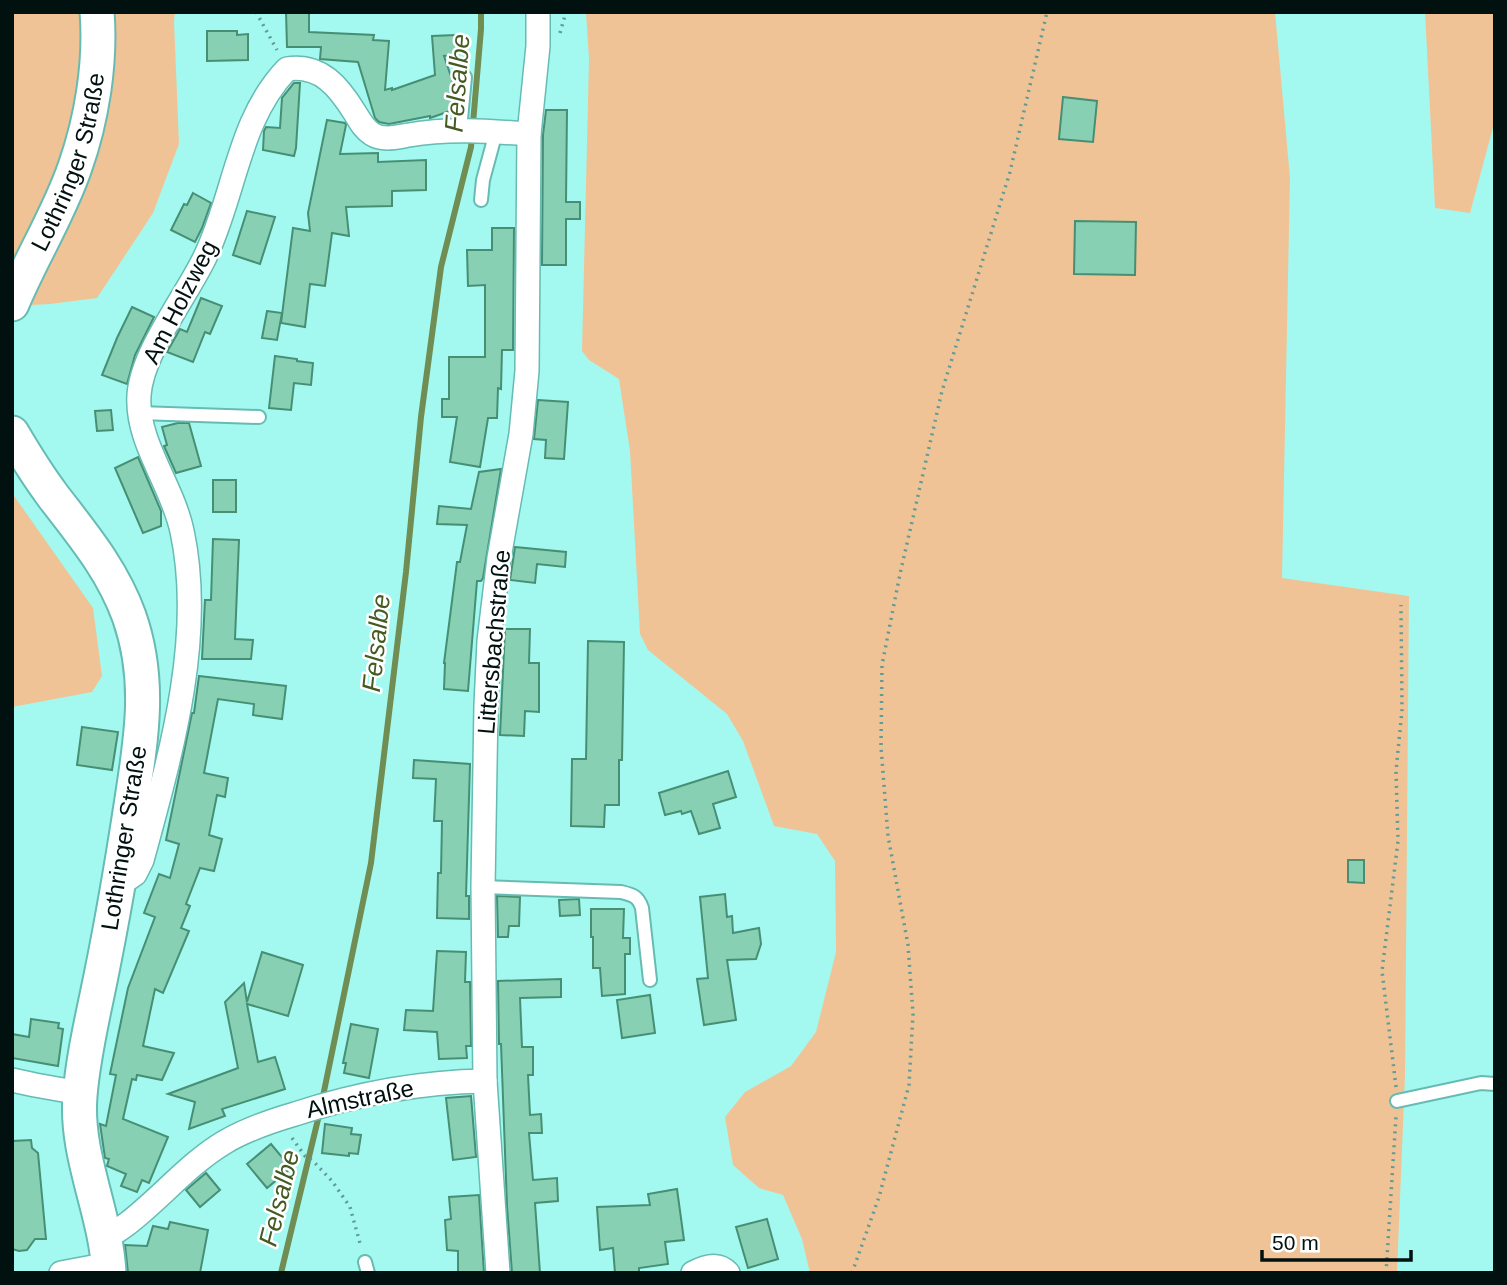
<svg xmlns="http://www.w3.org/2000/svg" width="1507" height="1285" viewBox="0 0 1507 1285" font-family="Arial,sans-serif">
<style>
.green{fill:#f0c396}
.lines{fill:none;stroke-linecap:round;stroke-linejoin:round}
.stream{stroke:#708d53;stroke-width:6}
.building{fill:#87d0b3;stroke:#468f74;stroke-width:2}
.service-casing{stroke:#66bbb3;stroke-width:16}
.minor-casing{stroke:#66bbb3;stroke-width:26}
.secondary-casing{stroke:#66bbb3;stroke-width:37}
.path{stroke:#619b95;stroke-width:3.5;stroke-dasharray:2 5;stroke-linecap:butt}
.service{stroke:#fff;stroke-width:12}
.minor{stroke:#fff;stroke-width:23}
.secondary{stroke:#fff;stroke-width:33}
.labels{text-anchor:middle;stroke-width:5;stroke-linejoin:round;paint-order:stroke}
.street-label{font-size:24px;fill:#00110f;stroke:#fff}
.water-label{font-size:26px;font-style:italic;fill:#445a21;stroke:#fff}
</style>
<rect width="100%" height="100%" fill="#a3f9f0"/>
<!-- green -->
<g class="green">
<polygon points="12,12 175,12 174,21 179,144 153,213 97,298 50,304 12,306"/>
<polygon points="586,12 1275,12 1290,178 1282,578 1409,596 1405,1075 1397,1273 810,1273 802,1239 783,1195 759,1188 733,1165 725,1117 745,1092 791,1066 816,1032 836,952 835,861 817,834 774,826 743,741 727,714 648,650 640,634 630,451 619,379 589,360 582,351 589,59"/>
<polygon points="1425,12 1495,12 1495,120 1470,213 1435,208"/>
<polygon points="12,493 93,608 102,676 92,692 12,707"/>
</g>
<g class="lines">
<!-- stream -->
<g class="stream">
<polyline points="322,1101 371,863 406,572 421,417 441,267 471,147 481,29 481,12"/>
<polyline points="281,1273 320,1111"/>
</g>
</g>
<!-- building -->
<g class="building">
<polygon points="286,12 309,12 309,32 374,35 373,40 389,41 385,90 392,88 392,90 435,75 432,36 456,35 457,55 444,56 455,88 453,110 430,118 430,116 389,124 379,122 375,118 358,62 320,59 321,47 287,47"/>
<polygon points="207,31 237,31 237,35 248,34 248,60 207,61"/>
<polygon points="294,83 300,83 296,148 294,156 263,150 264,131 266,127 280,128 282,98"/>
<polygon points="1063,97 1097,101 1093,142 1059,139"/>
<polygon points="546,110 567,110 566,202 580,202 580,219 566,219 566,265 542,265 543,135"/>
<polygon points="327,120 345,123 346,125 340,154 378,153 378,162 426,160 426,190 392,191 392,206 346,207 349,236 332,233 325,286 310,284 305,327 281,323 293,228 310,231 308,213"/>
<polygon points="193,193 211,203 202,228 195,242 171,230 184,204 187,205"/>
<polygon points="247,211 275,217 260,264 233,255"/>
<polygon points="1075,221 1136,222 1135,275 1074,274"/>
<polygon points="492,228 514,228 513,350 502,350 501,389 498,388 497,418 488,418 480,467 450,462 457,417 442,417 442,399 449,399 449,357 485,357 485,285 468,286 467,250 492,250"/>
<polygon points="201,298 222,306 210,334 205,332 193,362 167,352 180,329 187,332"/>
<polygon points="132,307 154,317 135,355 127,384 102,375 117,338"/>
<polygon points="267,311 282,313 277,340 262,338"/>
<polygon points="275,356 297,359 297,361 313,363 311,385 294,383 291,410 269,408"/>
<polygon points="538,400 568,402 564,459 545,458 546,440 534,439"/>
<polygon points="111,410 113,430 97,431 95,411"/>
<polygon points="178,423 189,423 201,466 176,473 164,446 167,445 162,427"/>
<polygon points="138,457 161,511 161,526 143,533 115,468"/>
<polygon points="501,469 483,578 481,581 477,581 468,691 444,689 445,663 444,663 457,562 460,562 467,525 437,524 439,506 471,509 479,472"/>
<rect x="213" y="480" width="23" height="32"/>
<polygon points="213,539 239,540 235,639 253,640 251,659 202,659 205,600 211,600"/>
<polygon points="515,547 566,552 565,567 537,564 535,583 510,580"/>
<polygon points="505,629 530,629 529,663 539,663 539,712 525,711 524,736 500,735"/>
<polygon points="588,641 624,642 622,760 619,760 619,805 605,805 604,827 571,826 572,759 586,759"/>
<polygon points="199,676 286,686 282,719 253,715 254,704 218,699 204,773 228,778 225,797 217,795 209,835 222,839 214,871 200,868 186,904 190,906 181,928 189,931 163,993 155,989 143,1046 174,1053 162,1080 137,1075 136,1080 132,1079 123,1119 168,1137 149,1183 142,1180 137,1192 121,1186 126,1174 107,1166 109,1159 105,1158 100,1124 106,1126 116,1075 110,1074 128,988 155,917 144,913 159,874 170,878 179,844 166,840 192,713 194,713"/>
<polygon points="82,727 118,732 112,770 77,765"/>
<polygon points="414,760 470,764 466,896 469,896 469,919 437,918 438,873 441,873 442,821 434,821 436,779 413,778"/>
<polygon points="728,771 736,797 713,804 720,828 699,834 691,811 682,814 681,811 665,815 659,793"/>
<polygon points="1348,860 1364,860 1364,883 1348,882"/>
<polygon points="725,894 727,917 732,916 733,933 759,928 761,944 756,959 727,960 736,1020 704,1025 697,979 708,978 700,897"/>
<polygon points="497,896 520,897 519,926 509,926 508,937 498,937"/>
<polygon points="579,899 580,915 560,916 559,900"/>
<polygon points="591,909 624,909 623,938 630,938 630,954 625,954 625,994 602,996 600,968 593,968 593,937 591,937"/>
<polygon points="437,951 466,952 465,982 470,982 471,1046 466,1046 467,1058 439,1059 437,1032 404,1030 406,1010 433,1011"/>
<polygon points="262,952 303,965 288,1016 247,1004 258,1062 275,1057 285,1089 222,1109 225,1116 189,1129 195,1102 168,1094 238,1068 225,1002 244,983 247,1002"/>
<polygon points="561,979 561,997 520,998 522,1047 533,1047 533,1075 528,1075 530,1115 541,1114 542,1133 529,1133 533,1180 557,1178 558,1201 535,1203 540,1273 512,1273 507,1206 501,1044 499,1044 498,981"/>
<polygon points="650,995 655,1033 622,1038 617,1000"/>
<polygon points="31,1019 59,1023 58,1028 63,1029 58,1066 12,1058 12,1034 29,1037"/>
<polygon points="351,1024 378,1029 369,1078 344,1073 346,1063 343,1063"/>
<polygon points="471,1096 476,1157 453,1160 446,1098"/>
<polygon points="325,1124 352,1128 351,1134 361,1135 358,1154 349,1153 349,1156 322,1153"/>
<polygon points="31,1140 32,1148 38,1153 46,1239 35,1239 27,1250 19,1251 12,1249 12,1141"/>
<polygon points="271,1144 291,1168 267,1188 247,1164"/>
<polygon points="206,1173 220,1190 200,1207 186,1190"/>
<polygon points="677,1189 684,1240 665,1242 668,1264 639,1268 639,1273 615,1273 613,1248 600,1250 597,1207 650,1205 648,1194"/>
<polygon points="479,1195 484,1273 458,1273 458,1251 447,1250 445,1220 451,1219 449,1197"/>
<polygon points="767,1219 778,1259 748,1268 736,1227"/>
<polygon points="170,1222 208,1230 200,1273 128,1273 125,1245 147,1246 153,1226 168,1229"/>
</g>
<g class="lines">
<!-- service casing -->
<g class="service-casing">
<g id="service">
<polyline points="460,130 465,77"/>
<polyline points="481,200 483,180 496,132"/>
<polyline points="139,413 259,417"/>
<path d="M 483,887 L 621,892 C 633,895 638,896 642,908 L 650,980"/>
<polyline points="1397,1101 1481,1083 1495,1084"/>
<polyline points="365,1262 368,1273"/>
</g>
</g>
<!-- minor casing -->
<g class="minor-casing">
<g id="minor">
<path d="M 119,885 L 135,874 L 142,860 C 170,757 205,638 182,531 C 172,484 136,442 139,395 C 142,352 186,297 205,257 C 235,195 238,120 287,69 C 321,64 339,87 355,113 C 360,121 364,129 372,134 C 383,141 397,137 409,135 C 449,128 488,131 529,134"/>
<polyline points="12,1080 35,1085 80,1093"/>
<path d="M 105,1235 L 117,1231 L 127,1224 C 161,1198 188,1164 225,1142 C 247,1129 271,1121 295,1114 C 356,1094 420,1082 485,1081"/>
<polyline points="61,1273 109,1264"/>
<polyline points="498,1273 485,1081 483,887 486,705 489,641 499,558 521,434 527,371 529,134 538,46 538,12"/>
<path d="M 693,1273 C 704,1267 718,1262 728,1273"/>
</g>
</g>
<!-- secondary casing -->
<g class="secondary-casing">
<g id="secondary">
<path id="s1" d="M 12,304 C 31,258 59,214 75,167 C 92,119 101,62 97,12"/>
<path d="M 12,433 C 25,455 38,476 53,496 C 82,534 112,569 129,616 C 151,678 142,735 132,799 C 123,858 113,917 101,976 C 93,1016 83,1056 80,1096 C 75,1155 106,1213 109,1273"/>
</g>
</g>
<!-- path -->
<g class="path">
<polyline points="256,12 277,50"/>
<polyline points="560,33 566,12"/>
<polyline points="1396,1087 1382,971 1398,841 1396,771 1402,710 1401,605"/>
<polyline points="292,1138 305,1156 313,1161 332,1181 350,1207 361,1247"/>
<polyline points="852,1273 879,1197 909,1085 913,1014 908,945 888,836 881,747 882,665 900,574 942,391 1010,172 1047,12"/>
<polyline points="1386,1273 1396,1116"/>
</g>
<!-- service -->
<use href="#service" class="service"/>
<!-- minor -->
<use href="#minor" class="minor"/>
<!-- secondary -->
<use href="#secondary" class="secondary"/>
</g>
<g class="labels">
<!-- street labels -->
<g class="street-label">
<text dy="8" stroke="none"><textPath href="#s1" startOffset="154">Lothringer Straße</textPath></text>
<text transform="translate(180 302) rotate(-63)" y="8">Am Holzweg</text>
<text transform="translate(494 642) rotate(-85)" y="8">Littersbachstraße</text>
<text transform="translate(124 838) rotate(-81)" y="8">Lothringer Straße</text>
<text transform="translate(360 1099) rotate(-12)" y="8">Almstraße</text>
</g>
<!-- water labels -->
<g class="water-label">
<text transform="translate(457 83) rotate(-86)" y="9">Felsalbe</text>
<text transform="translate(376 643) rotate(-84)" y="9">Felsalbe</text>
<text transform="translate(279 1198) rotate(-76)" y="9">Felsalbe</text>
</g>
</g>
<!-- border -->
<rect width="1507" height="1285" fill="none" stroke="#00110f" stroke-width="28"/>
<!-- scale -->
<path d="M1262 1250v10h149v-10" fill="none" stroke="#00110f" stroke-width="3.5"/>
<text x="1272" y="1250" font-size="21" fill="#00110f" stroke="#ffffff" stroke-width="5" paint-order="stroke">50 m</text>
</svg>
